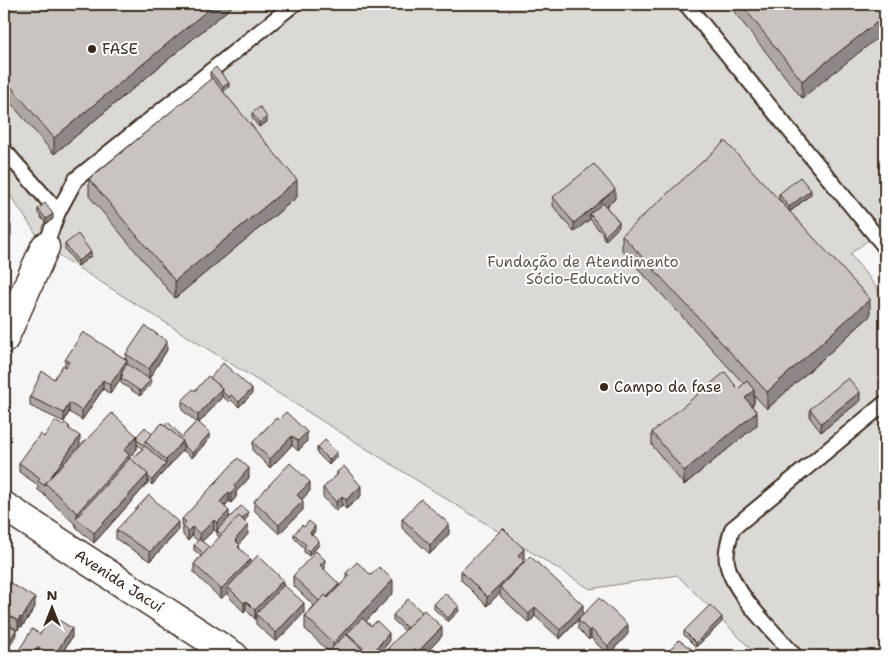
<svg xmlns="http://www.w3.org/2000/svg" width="889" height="660" viewBox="0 0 889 660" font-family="'Shantell Sans',sans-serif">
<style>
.green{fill:#dbd9d6;stroke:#8b827a}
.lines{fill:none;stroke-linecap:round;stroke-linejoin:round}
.lane-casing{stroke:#3b2a1e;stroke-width:18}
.street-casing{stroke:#3b2a1e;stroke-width:31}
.lane{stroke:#fff;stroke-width:14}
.street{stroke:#fff;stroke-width:28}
.wall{fill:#ada8a6;stroke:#3b2a1e;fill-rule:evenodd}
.shaded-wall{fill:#8d8887;stroke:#3b2a1e}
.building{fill:#c9c3c1;stroke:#3b2a1e}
.poi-dot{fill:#3b2a1e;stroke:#fff;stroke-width:2}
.labels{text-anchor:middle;stroke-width:4;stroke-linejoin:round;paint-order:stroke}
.poi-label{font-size:15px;fill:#3b2a1e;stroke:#fff;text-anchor:start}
.park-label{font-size:15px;fill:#63564c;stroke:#fff}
.street-label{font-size:15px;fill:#3b2a1e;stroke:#fff}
</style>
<rect width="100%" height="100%" fill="#f7f6f6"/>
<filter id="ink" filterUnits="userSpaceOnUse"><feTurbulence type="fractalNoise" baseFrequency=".02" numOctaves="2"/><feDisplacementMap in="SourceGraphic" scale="10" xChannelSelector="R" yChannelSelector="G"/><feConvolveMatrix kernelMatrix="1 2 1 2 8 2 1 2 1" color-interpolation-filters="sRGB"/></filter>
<g filter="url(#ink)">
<!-- green -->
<polygon class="green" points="4,4 885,4 885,227 850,254 885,298 885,656 758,656 677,575 590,589 45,247 4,186"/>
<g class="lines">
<!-- lane casing -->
<g class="lane-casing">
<g id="lane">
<polyline points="686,4 885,247"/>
<polyline points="4,150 58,212"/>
<polyline points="45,247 58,212 76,179 294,4"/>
<path d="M 795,656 C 775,633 736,596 728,567 C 724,555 729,541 732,529 L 885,403"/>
</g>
</g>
<!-- street casing -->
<g class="street-casing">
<g id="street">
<polyline points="4,339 45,247"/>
<polyline points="4,506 234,656"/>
</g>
</g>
<!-- lane -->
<use href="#lane" class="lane"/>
<!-- street -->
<use href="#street" class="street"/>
</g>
<!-- wall -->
<g class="wall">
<polygon points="4,4 235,4 54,154 4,95"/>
<rect x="512" y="4" width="10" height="2"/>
<polygon points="728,4 885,4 802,98"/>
<polygon points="210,72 229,87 223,91 297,197 175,298 89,196 89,179 212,78 210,77"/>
<polygon points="252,113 267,122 259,127 252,118"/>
<polygon points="779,194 811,194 790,212 870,316 767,409 754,395 754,403 752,406 757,425 684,485 652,445 652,432 738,389 744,384 622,251 622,235 785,207 779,199"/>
<polygon points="553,197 615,199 606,206 619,227 605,241 603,238 603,235 590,219 574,232 553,206"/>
<polygon points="38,209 53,219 46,224 38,213"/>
<polygon points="65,244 91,256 78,266 65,249"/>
<polygon points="167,350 149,378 151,385 140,396 121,383 121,378 110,394 103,389 82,420 69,412 64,422 30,406 30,397 54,379 65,367 65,360 126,359 126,354"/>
<path d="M 210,378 L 252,394 L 239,407 L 231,400 L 229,402 L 222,396 L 222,397 L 199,423 L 210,438 L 192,458 L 183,450 L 152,485 L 148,481 L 148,483 L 94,543 L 76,527 L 76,525 L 45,496 L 45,494 L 45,495 L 38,490 L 38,485 L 19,472 L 19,463 L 44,437 L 62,425 L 70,429 L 80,446 L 77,450 L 137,436 L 152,434 L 182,437 L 196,422 L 182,410 L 182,401 ZM 137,444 L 142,449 L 132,460 L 129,459 L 129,458 L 137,449 Z"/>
<polygon points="860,401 821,432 810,418 810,409"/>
<polygon points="276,418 307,441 298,451 292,445 270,468 253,451 253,442"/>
<polygon points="317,448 337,456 329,465 317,453"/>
<polygon points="337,472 361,496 346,509 342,505 336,511 323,497 323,488 337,475"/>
<path d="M 249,478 L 236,492 L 236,497 L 231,503 L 229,501 L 225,506 L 229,517 L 248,517 L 244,521 L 248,534 L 239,544 L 240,549 L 251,563 L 283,586 L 304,613 L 276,642 L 256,624 L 256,617 L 255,619 L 246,610 L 244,612 L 228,596 L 228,592 L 221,599 L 194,573 L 194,564 L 201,556 L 194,550 L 194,545 L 198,541 L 192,536 L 188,541 L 183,535 L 182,519 ZM 214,530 L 217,532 L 217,535 L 220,537 L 209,549 L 202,541 Z"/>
<polygon points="310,491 301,500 303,510 279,534 254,510 254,501"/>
<polygon points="402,519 449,534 430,554 402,528"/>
<polygon points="304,527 315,531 312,535 319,545 309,556 304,552 304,548 294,538 294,534"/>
<polygon points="116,530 178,531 150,561 116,539"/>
<polygon points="524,559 523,560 524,563 583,614 628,634 608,655 591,638 589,640 578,629 578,620 560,639 535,616 529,623 500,596 500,593 487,606 461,580 461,571"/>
<polygon points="325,569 324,570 339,586 346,579 346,573 371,575 393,593 366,621 389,642 377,656 324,656 329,652 305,629 305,616 314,606 293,585 293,576"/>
<polygon points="4,586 35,607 22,627 20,626 18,630 4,622"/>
<polygon points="434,604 459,611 448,622 434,609"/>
<polygon points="393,615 442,636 423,656 380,656 388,654 388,648 405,631 393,620"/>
<polygon points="722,622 696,647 684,635 684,631"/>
<polygon points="40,634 72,637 60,656 19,656 19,650"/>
<polygon points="670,650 694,651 694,656 671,656 670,655"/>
</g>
<!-- shaded-wall -->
<g class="shaded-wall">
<polygon points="215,4 235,4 54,154 54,138"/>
<polygon points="885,16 885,32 802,98 802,81"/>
<polygon points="229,83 229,87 223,92 223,87"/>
<polygon points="267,117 267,122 259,127 259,123"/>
<polygon points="297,180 297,197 175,298 175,281"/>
<polygon points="615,189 615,199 592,217 590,214 590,219 574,232 574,223"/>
<polygon points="811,190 811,194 789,212 789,207"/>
<polygon points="53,214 53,219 46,224 46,219"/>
<polygon points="619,222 619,227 605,241 605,236"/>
<polygon points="11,225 11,235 4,245 4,235"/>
<polygon points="91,252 91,256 78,266 78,261"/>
<polygon points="870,299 870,316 767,409 767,392"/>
<polygon points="167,341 167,350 149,379 149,369"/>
<polygon points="127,360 127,369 121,374 121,378 110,394 110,385"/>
<polygon points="103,380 103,389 82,420 82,411"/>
<polygon points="151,380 151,385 140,396 140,391"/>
<polygon points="222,388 222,397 198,424 198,415"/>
<polygon points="252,389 252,394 239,407 239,402"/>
<polygon points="754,390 754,403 745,411 745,398"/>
<polygon points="860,392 860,401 821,432 821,423"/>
<polygon points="69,403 69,412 64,422 64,413"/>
<polygon points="757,412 757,425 684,485 684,471"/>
<polygon points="307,432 307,441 298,451 298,441"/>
<polygon points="210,433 210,438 192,458 192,453"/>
<polygon points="80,436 80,446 50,487 46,484"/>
<polygon points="137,436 137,449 129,458 129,469 77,518 77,513 124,450"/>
<polygon points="292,436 292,445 270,468 270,459"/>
<polygon points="183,441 183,450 152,485 152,480 166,464 166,460"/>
<polygon points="337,452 337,456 329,465 329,460"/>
<polygon points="249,468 249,478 236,492 236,497 231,503 231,494 234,486"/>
<polygon points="148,474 148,483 94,543 94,533"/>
<polygon points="310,482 310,491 297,505 297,495"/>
<polygon points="361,486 361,496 346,509 346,500"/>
<polygon points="229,492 229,501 220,511 220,502"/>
<polygon points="342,496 342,505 336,511 336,502"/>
<polygon points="303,501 303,510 279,534 279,525"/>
<polygon points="229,511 229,520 217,530 217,532 217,523"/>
<polygon points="248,512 248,517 224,541 224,537"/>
<polygon points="214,520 214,530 200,543 200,534"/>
<polygon points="178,522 178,531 150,561 150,552"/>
<polygon points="449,524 449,534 430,554 430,545"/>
<polygon points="248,525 248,534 235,549 235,540"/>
<polygon points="315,526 315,531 310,537 310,533"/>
<polygon points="192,527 192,536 188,541 188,531"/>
<polygon points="319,541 319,545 309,556 309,551"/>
<polygon points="524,549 524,559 518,564 518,555"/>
<polygon points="251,559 251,568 228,587 228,592 221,599 221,589"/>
<polygon points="325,560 325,569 320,574 320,565"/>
<polygon points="524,561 524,570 500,587 500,593 487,606 487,597"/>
<polygon points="283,580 283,589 256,614 256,617 255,619 255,610"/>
<polygon points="393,580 393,593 351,637 347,634 347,641 333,656 333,643"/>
<polygon points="339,584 339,593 321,603"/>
<polygon points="35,598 35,607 22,627 22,618"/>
<polygon points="246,601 246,610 244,612 244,603"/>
<polygon points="304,603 304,613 276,642 276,633"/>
<polygon points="583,605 583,614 560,639 560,630"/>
<polygon points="459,606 459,611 448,622 448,618"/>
<polygon points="535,607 535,616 529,623 529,614"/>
<polygon points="20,617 20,626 18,630 18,621"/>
<polygon points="722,617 722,622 696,647 696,643"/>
<polygon points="628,625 628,634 608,655 608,646"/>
<polygon points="442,627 442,636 423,656 414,656"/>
<polygon points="72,628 72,637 60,656 54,656"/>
<polygon points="591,629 591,638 589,640 589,631"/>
<polygon points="16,630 16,635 4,655 4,650"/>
<polygon points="389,633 389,642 377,656 371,656"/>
<polygon points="38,647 38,656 33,656"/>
</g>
<!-- building -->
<g class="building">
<polygon points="4,4 215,4 54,138 4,78"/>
<polygon points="741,4 885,4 885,16 802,81"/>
<polygon points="216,67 229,83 223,87 210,72"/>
<polygon points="212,78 297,180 175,281 89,179"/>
<polygon points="260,107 267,117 259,123 252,113"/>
<polygon points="725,141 870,299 767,392 622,235"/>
<polygon points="594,164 615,189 574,223 553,197"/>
<polygon points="800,177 811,190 789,207 779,194"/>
<polygon points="45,203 53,214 46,219 38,209"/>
<polygon points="603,203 619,222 605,236 603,234 604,232 590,214"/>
<polygon points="4,220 11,225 4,235"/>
<polygon points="78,234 91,252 78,261 65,244"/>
<polygon points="145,326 167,341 149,369 126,354"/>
<polygon points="83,332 127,360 110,385 103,380 82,411 69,403 64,413 30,397 42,371 54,379 63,365 66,367 69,362 65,360"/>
<polygon points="223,363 252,389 239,402 231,395 229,398 222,391 222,388 210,378"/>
<polygon points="127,364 151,380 140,391 121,378 123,375 121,374"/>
<polygon points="725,372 738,389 747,381 754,390 745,398 757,412 684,471 652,432"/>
<polygon points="208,376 222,388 198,415 182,401 193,389 195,391"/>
<polygon points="848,378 860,392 821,423 810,409"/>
<polygon points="286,412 307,432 298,441 292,436 270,459 253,442 276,418 278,420"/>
<polygon points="112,413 137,436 124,450 129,455 77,513 45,483"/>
<polygon points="55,421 62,425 65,423 70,427 68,428 80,436 50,478 45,483 45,486 38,481 40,478 19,463 40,434 44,437"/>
<polygon points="197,421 210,433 192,453 183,445 183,441 164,425 168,422 182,437"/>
<polygon points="162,423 183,441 166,460 145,441"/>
<polygon points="145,427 152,434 145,441 145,444 144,445 137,440 137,436 135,438"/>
<polygon points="325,440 337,452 329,460 317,448"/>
<polygon points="145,446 166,464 152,480 148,477 148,474 132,460"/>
<polygon points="130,458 148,474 94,533 76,518"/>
<polygon points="238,458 249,468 234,486 236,488 231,494 229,492 220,502 229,511 217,523 214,520 200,534 192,527 188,531 183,526 186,522 182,519"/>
<polygon points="290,463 310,482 297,495 303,501 279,525 254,501"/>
<polygon points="344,466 361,486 346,500 342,496 336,502 323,488 338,474 337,472"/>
<polygon points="149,495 178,522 150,552 116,530"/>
<polygon points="421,499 449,524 430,545 402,519"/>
<polygon points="241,506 248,512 242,519 239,516 222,535 217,530"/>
<polygon points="239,516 248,525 235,540 240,545 238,547 251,559 221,589 194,564"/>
<polygon points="309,521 315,526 310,533 319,541 309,551 304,547 306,545 294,534 302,525 304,527"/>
<polygon points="503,528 524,549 518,555 524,561 487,597 461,571"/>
<polygon points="199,539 209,547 203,553 194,545"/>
<polygon points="316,551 325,560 320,565 339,584 327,597 325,595 319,601 293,576"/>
<polygon points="258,555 283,580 255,610 246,601 244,603 228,587"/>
<polygon points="530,556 583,605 560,630 535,607 529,614 500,587"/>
<polygon points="357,562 371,575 379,567 393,580 333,643 305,616 325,595 328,598 349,576 346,573"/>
<polygon points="7,581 35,598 22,618 20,617 18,621 4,612 4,586"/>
<polygon points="284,585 304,603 276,633 256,614"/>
<polygon points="445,593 459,606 448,618 434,604"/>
<polygon points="599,598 628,625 608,646 591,629 589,631 578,620"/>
<polygon points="408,599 422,612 407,628 393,615"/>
<polygon points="710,605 722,617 696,643 684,631"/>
<polygon points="424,610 442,627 414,656 397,656 388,648"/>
<polygon points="52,616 72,628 54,656 38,647 33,656 30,656 19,650 32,629 40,634"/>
<polygon points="362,618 371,626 377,621 389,633 371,655 347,634"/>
<polygon points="4,623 16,630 4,650"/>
<polygon points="346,634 369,656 324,656"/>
<polygon points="679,640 694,651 691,656 675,656 676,655 670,650"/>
<polygon points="78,650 88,656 74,656"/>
<polygon points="385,651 390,656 380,656"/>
</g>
</g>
<!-- markers -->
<g class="poi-dot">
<circle cx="92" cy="49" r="5"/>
<circle cx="604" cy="387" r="5"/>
</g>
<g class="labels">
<!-- poi labels -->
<g class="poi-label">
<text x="102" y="54">FASE</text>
<text x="614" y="392">Campo da fase</text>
</g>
<!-- park labels -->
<g class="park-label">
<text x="583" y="267">Fundação de Atendimento<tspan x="583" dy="17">Sócio-Educativo</tspan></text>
</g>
<!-- street labels -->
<g class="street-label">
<text transform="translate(119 581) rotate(33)" y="5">Avenida Jacuí</text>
</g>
</g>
<!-- margin -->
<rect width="889" height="660" fill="none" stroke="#fff" stroke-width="20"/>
<rect x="10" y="10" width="869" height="640" fill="none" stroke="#3b2a1e" stroke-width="2" filter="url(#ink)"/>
<!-- north arrow -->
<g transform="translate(52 608)" stroke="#ffffff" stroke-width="4" paint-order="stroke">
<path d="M0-4L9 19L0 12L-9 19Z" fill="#3b2a1e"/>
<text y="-8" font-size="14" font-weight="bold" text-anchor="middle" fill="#3b2a1e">N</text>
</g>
</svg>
